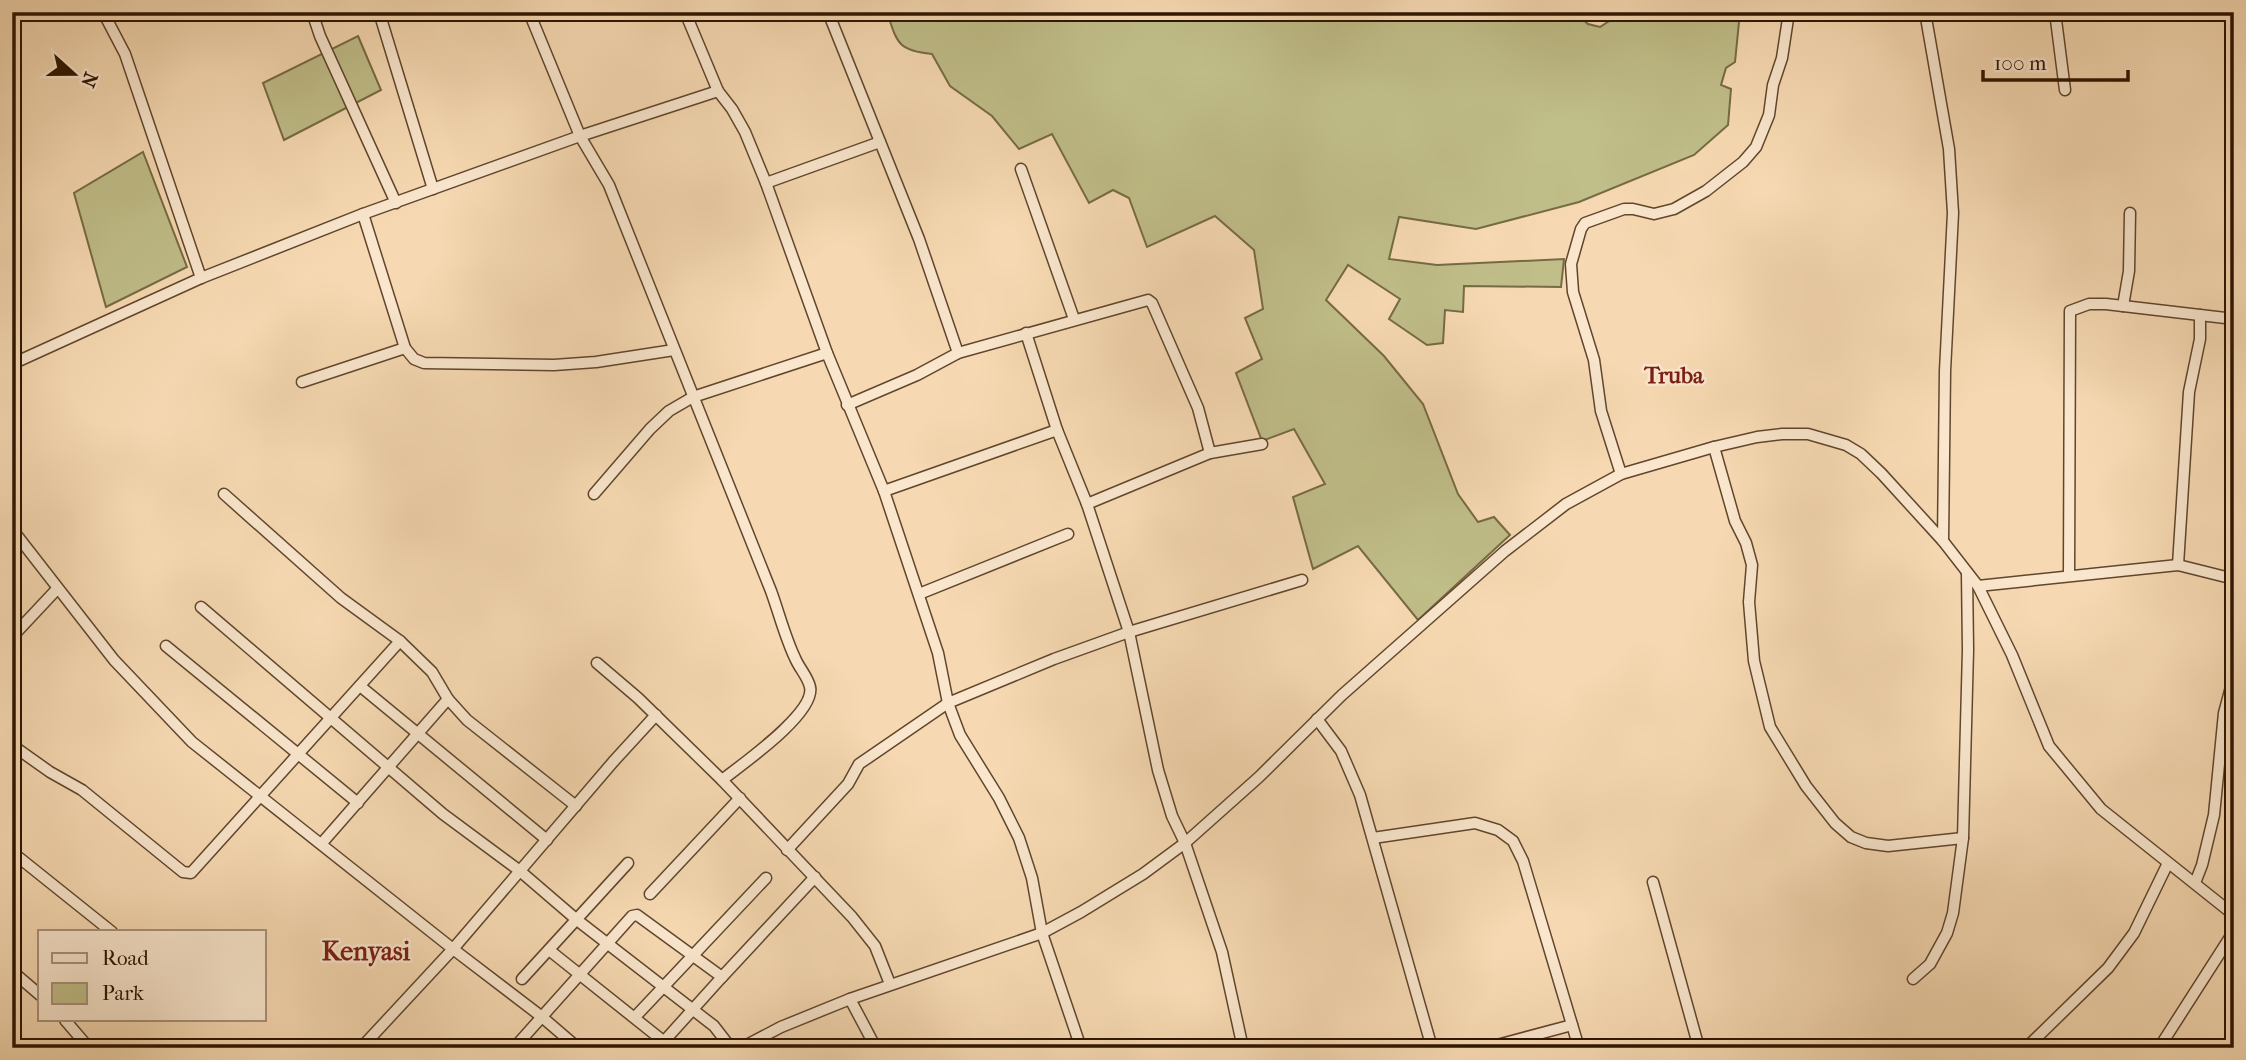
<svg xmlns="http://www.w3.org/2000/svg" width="2246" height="1060" viewBox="0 0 2246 1060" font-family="'IM FELL French Canon',serif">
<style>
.green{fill:#c0be89;stroke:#776a44;stroke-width:2}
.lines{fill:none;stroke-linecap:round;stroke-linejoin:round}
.minor-casing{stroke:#60462c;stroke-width:13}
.minor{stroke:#f9e6cd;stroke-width:10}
.labels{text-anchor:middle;stroke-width:5;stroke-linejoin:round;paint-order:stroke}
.quarter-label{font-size:23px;font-weight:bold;fill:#7a1f14;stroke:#f9e6cd}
.district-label{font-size:26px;font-weight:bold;fill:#7a1f14;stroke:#f9e6cd}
</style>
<rect width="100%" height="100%" fill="#f6d9b2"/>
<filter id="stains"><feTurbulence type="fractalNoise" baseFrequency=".00286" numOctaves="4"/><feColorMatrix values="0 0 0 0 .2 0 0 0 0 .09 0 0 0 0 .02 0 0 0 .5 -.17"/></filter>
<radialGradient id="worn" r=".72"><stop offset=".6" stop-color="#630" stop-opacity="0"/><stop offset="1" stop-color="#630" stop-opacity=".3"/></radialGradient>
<!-- green -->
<g class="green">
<path d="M 887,12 L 1574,12 L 1588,24 L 1600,27 L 1614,18 L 1632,12 L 1740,12 L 1735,62 L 1726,68 L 1721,85 L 1731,89 L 1728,125 L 1694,155 L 1579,202 L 1476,229 L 1399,217 L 1389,259 L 1437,265 L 1564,259 L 1561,287 L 1464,286 L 1463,312 L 1445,310 L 1443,343 L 1427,345 L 1389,319 L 1400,299 L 1348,265 L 1326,300 L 1384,356 L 1423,404 L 1458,494 L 1478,522 L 1494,517 L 1510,535 L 1418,620 L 1358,546 L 1313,569 L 1293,497 L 1325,484 L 1294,429 L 1262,441 L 1236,373 L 1262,359 L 1245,318 L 1263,309 L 1254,250 L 1215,216 L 1147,247 L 1129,198 L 1113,190 L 1089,203 L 1052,134 L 1019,149 L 992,116 L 950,86 L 932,54 C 898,51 897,43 887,12 Z"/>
<polygon points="358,36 381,90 284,140 263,83"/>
<polygon points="143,152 187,267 106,307 74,193"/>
</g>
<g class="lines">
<!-- minor casing -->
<g class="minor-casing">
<g id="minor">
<polyline points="103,12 125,54 201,278"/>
<polyline points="312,12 320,36 396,203"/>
<polyline points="379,12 433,189"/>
<path d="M 529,12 L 580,136 L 609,185 L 771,591 C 779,613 785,637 795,658 C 799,668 808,677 810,687 C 816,713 741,765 722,780"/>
<polyline points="685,12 718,91"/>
<polyline points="828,12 919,239 958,353"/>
<polyline points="1925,12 1949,149 1953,213 1945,371 1943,541"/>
<polyline points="2055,12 2065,90"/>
<polyline points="1021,169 1074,319"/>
<polyline points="766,183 880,142"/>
<polyline points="363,214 405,348 414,359 424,363 554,365 596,362 674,350"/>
<polyline points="2123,306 2129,271 2130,213"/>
<polyline points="1026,333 1057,430 1087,504 1129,632 1158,770 1172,816 1185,843 1222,952 1243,1048"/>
<polyline points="12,364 201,278 363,214 580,136 718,91 732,109 745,132 766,183 827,353 884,491 938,653 948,703 960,735 999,798 1019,838 1032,878 1042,933 1081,1048"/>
<polyline points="302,382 405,348"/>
<polyline points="847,405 917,375 958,353 1148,300 1152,303 1198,408 1210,453"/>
<polyline points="1714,447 1735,521 1746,543 1752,565 1749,602 1754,661 1770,727 1806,786 1835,823 1851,837 1866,843 1888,846 1963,838"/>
<polyline points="1621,474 1601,411 1594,360 1573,292 1571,264 1581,229 1585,223 1624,209 1633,209 1654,214 1674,209 1706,191 1743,162 1756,147 1769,115 1773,85 1782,58 1789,12"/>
<polyline points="884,491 1057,430"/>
<polyline points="224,494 341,598 400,641 432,672 448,699 467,720 576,806"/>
<polyline points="594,494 650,429 669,411 693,397 827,353"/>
<polyline points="1087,504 1210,453 1262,444"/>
<polyline points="12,529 114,660 192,742 453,949 542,1017 578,1048"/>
<polyline points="2178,565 2189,392 2200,339 2200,315"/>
<polyline points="2069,575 2070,311 2089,304 2106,304 2234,319"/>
<polyline points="1978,586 2178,565 2234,579"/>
<polyline points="919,594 1068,534"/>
<polyline points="201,607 443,814 520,871 577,920 714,1026 731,1048"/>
<polyline points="12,637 57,589"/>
<polyline points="166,646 358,803"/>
<polyline points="597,663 638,698 722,780 852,917 875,946 890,984"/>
<polyline points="360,686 547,840"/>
<polyline points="1317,719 1341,751 1360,795 1432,1048"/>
<polyline points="12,745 50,772 82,790 183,872 191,873 400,641"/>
<polyline points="1373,838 1475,823 1498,830 1513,841 1523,861 1579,1048"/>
<polyline points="322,843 448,699"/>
<polyline points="787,850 848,784 859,764 948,703 1054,659 1129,632 1302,580"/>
<polyline points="12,852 112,932"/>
<polyline points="1653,882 1699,1048"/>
<polyline points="2195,883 2202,865 2214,815 2224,713 2234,676"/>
<polyline points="650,894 740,798"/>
<polyline points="549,950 672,1048"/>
<polyline points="12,971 40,995"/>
<polyline points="722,977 815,877"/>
<polyline points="522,979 628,863"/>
<polyline points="1913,979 1930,964 1947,933 1953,913 1963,838 1968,650 1967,573"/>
<polyline points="850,999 876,1048"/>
<polyline points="635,1017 766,878"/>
<polyline points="65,1020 89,1048"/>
<polyline points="361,1048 453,949 613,762 656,715"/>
<polyline points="514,1048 632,916 637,915 722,977 658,1048"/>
<polyline points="741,1048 781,1027 850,999 1042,933 1081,912 1143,874 1185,843 1259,777 1342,695 1505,551 1566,504 1621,474 1714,447 1757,437 1782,434 1808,434 1846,445 1861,454 1881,473 1943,541 1978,586 2012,655 2049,746 2101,809 2234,915"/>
<polyline points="1058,1048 1079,1042"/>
<polyline points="1486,1048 1572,1025"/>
<polyline points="2026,1048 2108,968 2134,933 2168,863"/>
<polyline points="2159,1048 2234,931"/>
</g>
</g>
<!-- minor -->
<use href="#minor" class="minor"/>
</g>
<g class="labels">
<!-- quarter labels -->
<g class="quarter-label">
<text x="1674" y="383">Truba</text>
</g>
<!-- district labels -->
<g class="district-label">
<text x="366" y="960">Kenyasi</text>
</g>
</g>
<!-- margin -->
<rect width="2246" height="1060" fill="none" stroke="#f6d9b2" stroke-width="42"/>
<rect x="14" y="14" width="2218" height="1032" fill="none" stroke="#2e1500" stroke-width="3.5"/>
<rect x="21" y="21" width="2204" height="1018" fill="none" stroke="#2e1500" stroke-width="2"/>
<!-- legend -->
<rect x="38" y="930" width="228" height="91" fill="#f9e6cd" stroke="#a8927b" stroke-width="2"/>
<rect x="52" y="953" width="35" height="10" fill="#f9e6cd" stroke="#a8927b" stroke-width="2"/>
<text x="102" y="965" font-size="21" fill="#2e1500">Road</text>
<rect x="52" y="983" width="35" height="21" fill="#c0be89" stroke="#a8927b" stroke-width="2"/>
<text x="102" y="1000" font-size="21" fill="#2e1500">Park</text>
<!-- north arrow -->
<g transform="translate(74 74) rotate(111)" stroke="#f9e6cd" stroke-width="5" paint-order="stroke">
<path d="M0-5L12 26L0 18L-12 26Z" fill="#2e1500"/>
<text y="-10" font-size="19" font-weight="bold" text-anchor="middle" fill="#2e1500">N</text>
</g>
<!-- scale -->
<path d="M1983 70v10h145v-10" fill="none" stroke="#2e1500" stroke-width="3.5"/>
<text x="1994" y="70" font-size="21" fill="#2e1500" stroke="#f9e6cd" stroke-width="5" paint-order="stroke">100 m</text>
<rect width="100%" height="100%" filter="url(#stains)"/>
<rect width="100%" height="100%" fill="url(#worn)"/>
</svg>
